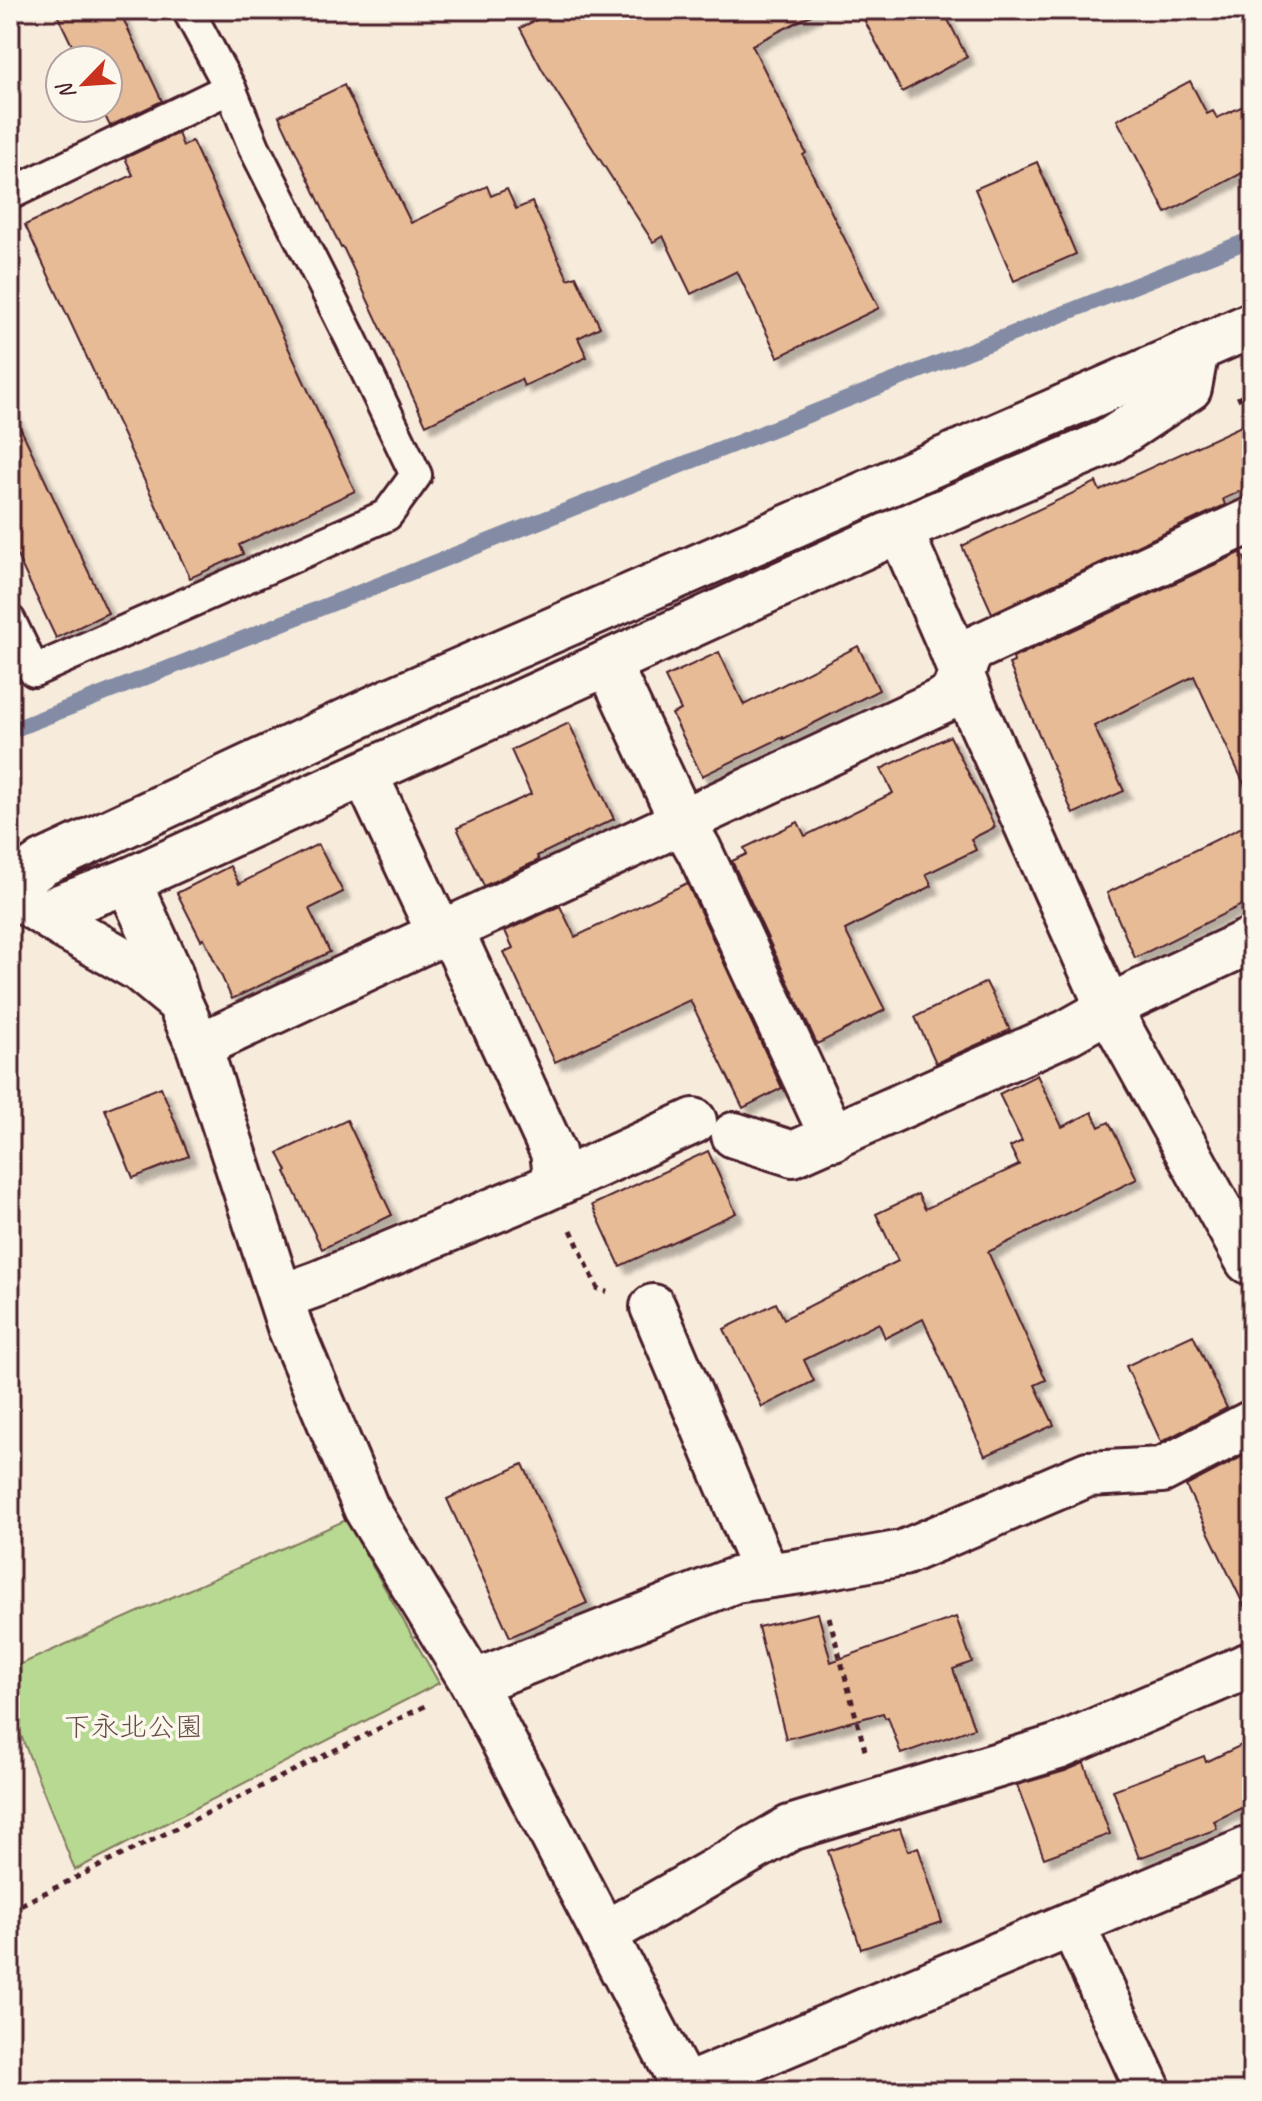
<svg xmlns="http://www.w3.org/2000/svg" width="1262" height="2101" viewBox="0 0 1262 2101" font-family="Caveat,'Klee One',sans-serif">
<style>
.green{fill:#b8d992;stroke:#817c5e;stroke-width:2}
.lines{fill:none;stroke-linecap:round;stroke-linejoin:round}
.stream{stroke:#848ca5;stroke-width:16}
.building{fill:#e6bb96;stroke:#4a1f2b;stroke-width:2;filter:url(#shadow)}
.service-casing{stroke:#4a1f2b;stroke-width:36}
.minor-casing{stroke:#4a1f2b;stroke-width:50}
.path{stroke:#4a1f2b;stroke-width:5;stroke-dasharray:6 6;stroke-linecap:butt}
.service{stroke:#fbf7ec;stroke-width:30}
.minor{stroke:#fbf7ec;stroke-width:44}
.labels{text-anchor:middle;stroke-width:7;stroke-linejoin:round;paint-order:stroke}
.park-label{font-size:28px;fill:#664e45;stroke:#fbf7ec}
</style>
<defs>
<filter id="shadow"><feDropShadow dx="7" dy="7" stdDeviation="2" flood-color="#0004"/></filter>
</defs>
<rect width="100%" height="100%" fill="#f7ebdb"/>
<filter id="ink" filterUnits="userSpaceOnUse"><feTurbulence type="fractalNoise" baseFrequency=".0125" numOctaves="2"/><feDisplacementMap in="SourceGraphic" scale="16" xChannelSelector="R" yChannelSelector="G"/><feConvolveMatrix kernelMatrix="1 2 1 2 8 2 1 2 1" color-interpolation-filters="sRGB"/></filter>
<g filter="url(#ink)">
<!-- green -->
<polygon class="green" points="346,1520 439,1683 75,1870 10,1708 10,1669"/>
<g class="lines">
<!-- stream -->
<polyline class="stream" points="10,731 1252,239"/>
</g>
<!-- building -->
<g class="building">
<polygon points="55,10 119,10 162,101 110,126 101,108 108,108 108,60 79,60"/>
<polygon points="556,10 821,10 752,45 806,153 803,155 879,308 778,357 737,271 691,294 663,236 653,242 543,71 520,28"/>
<polygon points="859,10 943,10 967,57 902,92"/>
<polygon points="1190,81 1207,114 1213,111 1217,118 1252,102 1252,168 1166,213 1117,120"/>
<polygon points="344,85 411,223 487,186 491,196 507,189 516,209 532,202 568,279 576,276 600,327 578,338 587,357 524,386 521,379 426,425 343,247 341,248 279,116"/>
<polygon points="178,133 183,146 192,141 355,491 239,545 243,554 190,578 25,225 133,175 125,158"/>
<polygon points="1037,162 1076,254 1014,281 975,189"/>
<polygon points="10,406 108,613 56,638 10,541"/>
<polygon points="1252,421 1252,486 1223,499 1225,505 992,613 962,546 1096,482 1100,491"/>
<polygon points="1242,552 1252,579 1252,801 1194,676 1094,726 1124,791 1073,814 1009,664 1014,662 1013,658"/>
<polygon points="858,646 879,690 783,739 783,737 702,776 672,714 681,710 665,677 719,652 744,705"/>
<polygon points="569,723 614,819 537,856 539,860 484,886 457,828 531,794 511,750"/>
<polygon points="950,736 995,827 971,839 976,850 926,874 932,886 845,930 885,1010 817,1044 732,861 747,854 744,848 798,822 805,836 893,793 881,769"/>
<polygon points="1252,822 1252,900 1135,958 1107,893"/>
<polygon points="318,844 343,892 309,909 330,952 232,999 204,938 201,940 177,893 230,866 239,884"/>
<polygon points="687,883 782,1088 743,1108 690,1000 555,1062 504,952 513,948 505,931 560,906 575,937"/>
<polygon points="986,982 1010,1030 936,1063 915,1017"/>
<polygon points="1037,1075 1062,1127 1092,1112 1099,1127 1109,1122 1137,1179 988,1252 1046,1380 1035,1385 1054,1425 985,1456 923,1319 885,1338 879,1323 804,1360 814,1381 762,1407 724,1329 776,1303 784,1319 898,1261 876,1214 918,1194 925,1209 1019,1165 1010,1147 1022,1141 999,1094"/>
<polygon points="161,1087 189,1156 133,1178 105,1109"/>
<polygon points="347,1120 392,1215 322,1249 285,1172 287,1171 278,1153"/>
<polygon points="708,1151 736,1213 620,1266 592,1205"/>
<polygon points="1193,1335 1227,1408 1161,1442 1126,1366"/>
<polygon points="1249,1453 1252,1460 1252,1622 1186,1486"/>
<polygon points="523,1464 587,1603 510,1637 447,1499"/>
<polygon points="818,1613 831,1662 956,1617 972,1662 953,1669 974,1728 901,1754 888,1717 885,1718 883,1713 786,1739 758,1627"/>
<polygon points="1252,1740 1252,1803 1214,1821 1217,1829 1139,1858 1113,1790 1204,1756 1206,1762"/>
<polygon points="1084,1763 1110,1834 1044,1858 1017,1785 1065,1771"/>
<polygon points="900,1828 908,1851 918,1847 942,1922 861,1949 828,1851"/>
</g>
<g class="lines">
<!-- service casing -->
<g class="service-casing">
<g id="service">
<polyline points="10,194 230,88"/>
<polyline points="10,621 34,671 387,515 416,475 351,339 254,147 230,88 188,10"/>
</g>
</g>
<!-- minor casing -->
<g class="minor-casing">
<g id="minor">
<polyline points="900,530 950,645 975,709 1109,1009 1248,1261"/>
<polyline points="608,663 682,821 699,850 833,1138"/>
<polyline points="365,774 430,913 460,950 553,1152 557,1183"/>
<polyline points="10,887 43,863 388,702 1252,325"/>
<polyline points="10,892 63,926 139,969 179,1002 199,1046 290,1327 366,1508 473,1683 686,2091"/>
<polyline points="43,913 128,881"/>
<polyline points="177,998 170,973 128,881 900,530 1106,443 1189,388 1196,350"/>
<polyline points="199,1046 952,696 971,650 1252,520"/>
<polyline points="734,1135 793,1154 1068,1032 1132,996 1252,940"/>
<polyline points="281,1297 317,1284 538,1192 694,1121"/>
<polyline points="653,1307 766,1574"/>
<polyline points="473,1683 735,1580 801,1571 903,1553 1088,1474 1162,1470 1252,1423"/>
<polyline points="1072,1924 1149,2091"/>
<polyline points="604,1934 790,1828 1058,1747 1252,1664"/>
<polyline points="685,2087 1252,1848"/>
</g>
</g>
<!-- path -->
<g class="path">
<polyline points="1237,399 1252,392"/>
<polyline points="571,1230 598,1289 607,1292"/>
<polyline points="829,1617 866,1754"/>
<polyline points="10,1910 429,1704"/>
</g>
<!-- service -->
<use href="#service" class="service"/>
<!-- minor -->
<use href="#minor" class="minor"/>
</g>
</g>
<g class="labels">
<!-- park labels -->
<g class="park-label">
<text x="133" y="1736">下永北公園</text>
</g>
</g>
<!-- margin -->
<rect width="1262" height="2101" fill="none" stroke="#fbf7ec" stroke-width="40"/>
<rect x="20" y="20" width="1222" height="2061" fill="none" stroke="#4a1f2b" stroke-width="3" filter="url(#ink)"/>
<!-- north arrow -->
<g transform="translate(84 84) rotate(245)"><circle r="38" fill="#fbf7ec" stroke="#b4a19f" stroke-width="2"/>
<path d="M0-6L14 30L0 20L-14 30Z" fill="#c8321e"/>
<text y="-12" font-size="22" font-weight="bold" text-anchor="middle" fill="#4a1f2b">N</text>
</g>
</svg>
